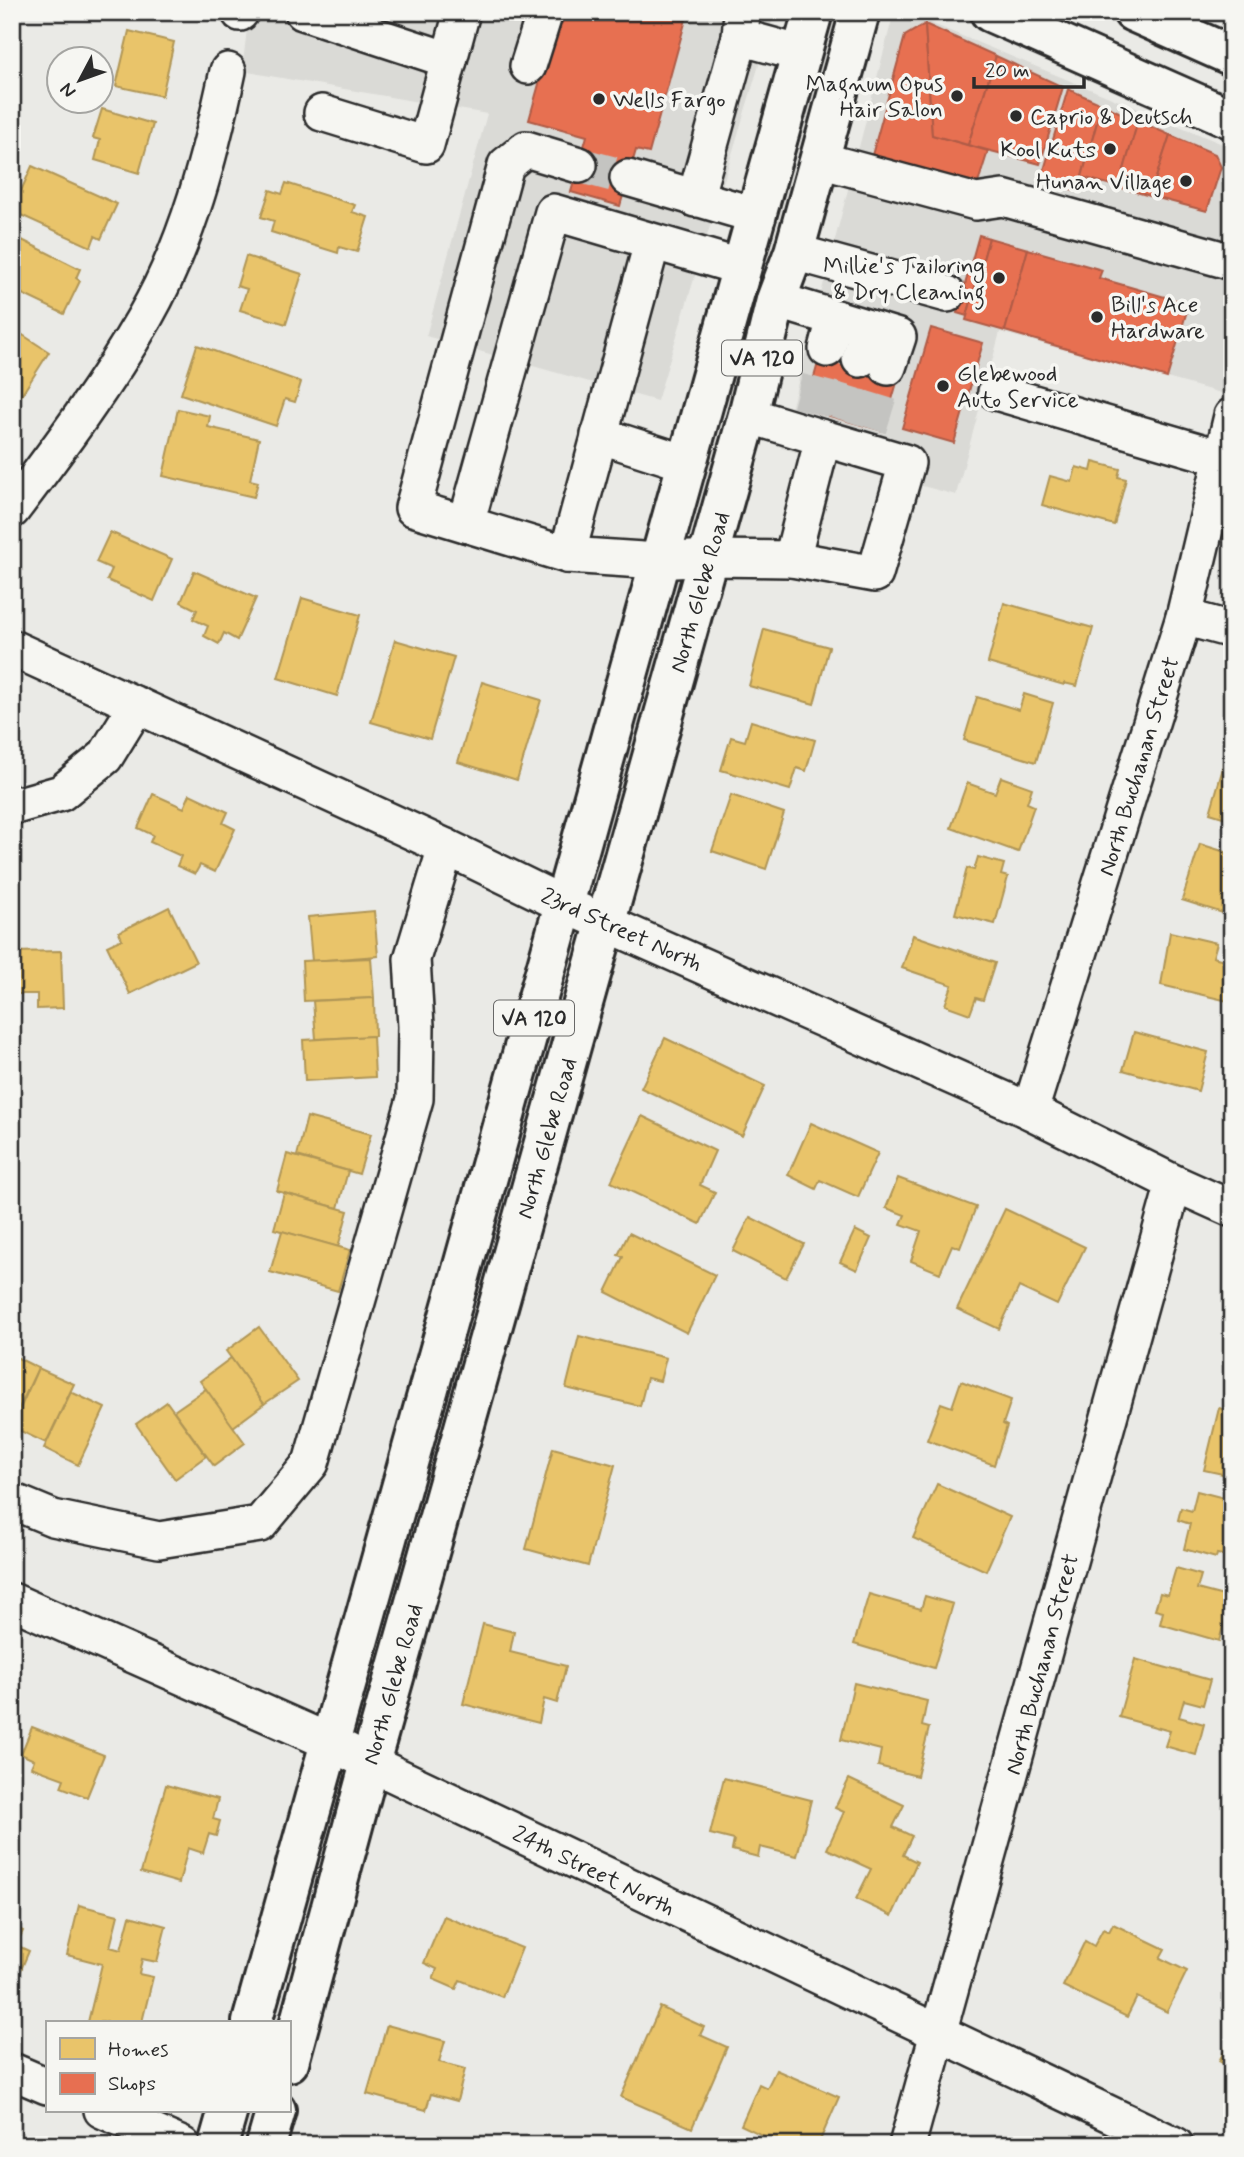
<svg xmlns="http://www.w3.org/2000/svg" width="1244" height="2157" viewBox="0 0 1244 2157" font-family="Mynerve,sans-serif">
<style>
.built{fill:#dadad6}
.homes{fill:#e9c46a;stroke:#b09657;stroke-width:2}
.shops{fill:#e76f51;stroke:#af5b46;stroke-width:2}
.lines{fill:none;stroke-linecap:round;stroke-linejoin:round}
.minor-tunnel{stroke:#c4c4c1;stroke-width:35;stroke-dasharray:35 18;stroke-linecap:butt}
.minor-casing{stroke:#2b2b2b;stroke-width:40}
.major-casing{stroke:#2b2b2b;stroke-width:44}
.minor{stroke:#f6f6f2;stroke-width:35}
.major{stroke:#f6f6f2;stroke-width:38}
.poi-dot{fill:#2b2b2b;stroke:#f6f6f2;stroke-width:2.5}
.labels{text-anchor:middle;stroke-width:7;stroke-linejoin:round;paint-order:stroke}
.shield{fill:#f6f6f2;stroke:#686867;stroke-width:2}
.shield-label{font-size:21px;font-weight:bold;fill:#2b2b2b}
.poi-label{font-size:23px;fill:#2b2b2b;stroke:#f6f6f2;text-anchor:end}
.street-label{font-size:23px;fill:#2b2b2b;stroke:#f6f6f2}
</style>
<rect width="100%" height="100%" fill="#eaeae6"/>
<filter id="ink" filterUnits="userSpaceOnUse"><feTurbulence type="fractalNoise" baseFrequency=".0143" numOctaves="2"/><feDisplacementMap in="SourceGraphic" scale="14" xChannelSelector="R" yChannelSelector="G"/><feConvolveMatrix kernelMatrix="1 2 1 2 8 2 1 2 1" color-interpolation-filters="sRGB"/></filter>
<g filter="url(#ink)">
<!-- built -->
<g class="built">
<polygon points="249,12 775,12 657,401 426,336 487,114 242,71"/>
<polygon points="894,12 904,12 1232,148 1232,396 1000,332 956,495 781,448"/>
</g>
<!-- homes -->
<g class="homes">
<polygon points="129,31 174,42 162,96 116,86"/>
<polygon points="102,109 153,124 139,173 95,160 100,140 93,138"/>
<polygon points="32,166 117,204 101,239 95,236 91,247 12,211"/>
<polygon points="286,183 355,205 352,212 368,217 357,252 339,247 338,253 271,232 274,221 261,217 270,190 282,194"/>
<polygon points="12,235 80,269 76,278 80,281 64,314 12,289"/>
<polygon points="246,256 302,274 286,324 240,310 247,289 237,286"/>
<polygon points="12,328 49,352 21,396 12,391"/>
<polygon points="197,345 301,382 295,402 285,399 276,426 181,394"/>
<polygon points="178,409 210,416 208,427 259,439 250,480 258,482 254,497 163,476"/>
<polygon points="1093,462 1120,469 1118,477 1126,479 1114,525 1042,505 1050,476 1072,482 1076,467 1091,471"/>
<polygon points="110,532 172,559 154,601 107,580 112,569 96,562"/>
<polygon points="194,571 256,598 237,640 224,633 219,644 204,636 208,626 193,619 197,610 181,602"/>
<polygon points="302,598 360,615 337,696 278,678"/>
<polygon points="1004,603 1093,628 1077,686 1064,683 1064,685 988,663"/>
<polygon points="764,629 829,647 814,704 749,686"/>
<polygon points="395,640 454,657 430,739 371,722"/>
<polygon points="482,682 541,700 517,780 458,762"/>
<polygon points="1024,694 1053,703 1036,762 964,740 977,697 1019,710"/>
<polygon points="751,721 815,740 806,771 797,768 790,790 721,770 731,737 745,741"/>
<polygon points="1225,761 1232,763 1232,820 1210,813"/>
<polygon points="1001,777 1032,788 1027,803 1034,806 1018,852 951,828 967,783 995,793"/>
<polygon points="153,794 184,808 190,794 228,812 223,823 235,829 215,872 200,865 195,874 177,866 181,856 150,842 153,835 138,828"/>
<polygon points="731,795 784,813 766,869 712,851"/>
<polygon points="1200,844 1232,854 1232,916 1182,900"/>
<polygon points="978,857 1004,864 1001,875 1008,877 995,924 955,914 967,868 974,870"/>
<polygon points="169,907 196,962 130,994 107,946 122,939 119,932"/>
<polygon points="374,911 378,956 312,961 308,917"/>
<polygon points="1170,932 1217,943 1213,957 1232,962 1232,1002 1161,985"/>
<polygon points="913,935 995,963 983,1000 976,998 970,1014 945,1005 952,985 902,968"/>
<polygon points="61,951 63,1008 37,1009 37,994 12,994 12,952"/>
<polygon points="371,958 374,998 304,1001 302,961"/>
<polygon points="374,998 375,1036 316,1039 313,1001"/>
<polygon points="1134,1032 1208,1052 1198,1091 1123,1070"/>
<polygon points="373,1036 375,1077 305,1081 303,1040"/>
<polygon points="665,1038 765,1086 742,1136 641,1088"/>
<polygon points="642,1116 715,1151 700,1185 715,1192 700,1224 611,1182"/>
<polygon points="307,1117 371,1134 359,1174 297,1156"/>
<polygon points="811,1123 878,1153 858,1197 820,1180 816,1189 788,1175"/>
<polygon points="287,1154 348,1171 338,1208 277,1191"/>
<polygon points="898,1178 976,1207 960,1248 952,1245 940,1273 911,1261 921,1231 901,1224 905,1215 886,1208"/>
<polygon points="284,1193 348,1211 338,1247 274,1229"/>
<polygon points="1005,1209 1085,1247 1057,1305 1019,1287 999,1329 957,1309"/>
<polygon points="750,1217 804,1244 786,1278 733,1251"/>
<polygon points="855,1230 871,1238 857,1270 840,1262"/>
<polygon points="282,1231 350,1250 338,1291 270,1272"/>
<polygon points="629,1233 715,1275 687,1333 606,1292 623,1257 618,1255"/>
<polygon points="259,1327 298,1381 264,1404 226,1351"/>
<polygon points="579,1336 666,1358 660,1381 647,1378 640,1406 566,1388"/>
<polygon points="12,1355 38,1368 12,1423"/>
<polygon points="231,1358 264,1404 233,1427 200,1381"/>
<polygon points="38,1368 74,1384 46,1443 12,1427"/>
<polygon points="961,1381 1011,1400 1003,1424 1007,1426 994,1465 927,1440 941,1403 952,1407"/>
<polygon points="206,1389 245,1443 214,1466 174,1411"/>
<polygon points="71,1392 105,1408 78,1465 44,1448"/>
<polygon points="167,1402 206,1456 175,1479 136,1424"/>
<polygon points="1219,1408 1232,1412 1232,1476 1204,1470"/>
<polygon points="553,1448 615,1465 588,1566 526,1549"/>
<polygon points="937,1484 1010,1517 986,1571 913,1538"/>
<polygon points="1197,1491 1232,1500 1232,1557 1217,1554 1216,1558 1184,1549 1190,1524 1178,1520 1181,1508 1192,1511"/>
<polygon points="1176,1568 1201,1575 1197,1589 1231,1598 1219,1641 1160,1624 1163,1612 1155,1610 1160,1593 1168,1595"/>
<polygon points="869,1594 921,1609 925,1596 953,1604 934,1668 854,1644"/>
<polygon points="483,1624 514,1632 510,1652 566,1666 557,1703 544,1699 539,1723 463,1704"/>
<polygon points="1135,1659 1210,1680 1203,1705 1184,1700 1179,1717 1204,1724 1196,1755 1165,1746 1170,1731 1119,1717"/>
<polygon points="854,1683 927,1701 922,1726 929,1728 917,1776 878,1766 881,1750 841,1740"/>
<polygon points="32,1727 104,1755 87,1797 61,1787 64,1779 31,1767 34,1760 21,1754"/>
<polygon points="724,1778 811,1800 797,1856 760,1847 758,1857 732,1850 734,1840 710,1834"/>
<polygon points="849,1779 904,1805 893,1827 912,1836 903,1855 917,1862 892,1916 856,1899 871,1869 827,1849 844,1812 835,1808"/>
<polygon points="166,1785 218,1799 213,1819 220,1821 216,1836 209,1834 203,1853 188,1848 179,1883 141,1872"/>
<polygon points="79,1905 118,1915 110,1947 121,1950 130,1916 166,1926 157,1962 142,1959 139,1974 153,1977 142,2022 88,2022 102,1964 67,1955"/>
<polygon points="444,1916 522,1948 502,1997 460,1980 456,1989 433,1979 437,1969 424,1963"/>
<polygon points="1113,1924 1165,1949 1160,1958 1187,1971 1167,2012 1137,1997 1127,2017 1063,1986 1085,1941 1094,1946 1103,1929 1109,1932"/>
<polygon points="12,1926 23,1931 16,1945 29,1951 20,1972 12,1969"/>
<polygon points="660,2007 704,2027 700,2035 727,2047 692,2128 621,2097"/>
<polygon points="387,2025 445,2041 439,2062 465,2069 457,2101 431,2094 426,2110 367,2094"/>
<polygon points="1232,2037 1232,2068 1219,2061"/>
<polygon points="776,2070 839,2097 818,2145 783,2145 741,2125 759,2084 767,2088"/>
</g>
<!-- shops -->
<g class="shops">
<polygon points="559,12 688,12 649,153 636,150 620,206 571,192 587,136 529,120"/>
<polygon points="925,24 932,135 988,151 977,186 872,155 905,36"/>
<polygon points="925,24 996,56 968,145 932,135"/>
<polygon points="996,56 1063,87 1040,164 968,145"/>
<polygon points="1068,89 1102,104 1078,191 1041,180"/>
<polygon points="1102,104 1138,121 1119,187 1082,177"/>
<polygon points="1138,121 1170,135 1150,196 1119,187"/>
<polygon points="1170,135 1215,154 1221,167 1207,211 1150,196"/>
<polygon points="979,235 989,238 967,316 957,313"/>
<polygon points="989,238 1028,249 1005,331 966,320"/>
<polygon points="1028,249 1102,270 1099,278 1189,304 1167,378 1005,331"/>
<polygon points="931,328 983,343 954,443 902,428"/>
<polygon points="822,349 900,372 883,431 805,409"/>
</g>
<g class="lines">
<!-- minor-tunnel -->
<g class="minor-tunnel">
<polyline points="579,165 628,178"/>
<polyline points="810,412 827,349"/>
<polyline points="842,420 860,359"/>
<polyline points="869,428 888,367"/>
</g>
<!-- minor casing -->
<g class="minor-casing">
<g id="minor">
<polyline points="303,12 449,60"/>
<polyline points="240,13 240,12"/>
<polyline points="740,37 802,54"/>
<polyline points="528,66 545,12"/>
<polyline points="322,113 426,145 462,12"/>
<polyline points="820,160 976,202 1003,198 1232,262"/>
<polyline points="579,165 526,149 506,165 413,508 567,555 658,561 708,558 792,559 823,438 748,415"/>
<polyline points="628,178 758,216"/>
<polyline points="695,199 740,37 742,12"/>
<polyline points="794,252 947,294"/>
<polyline points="776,300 898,337 888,367"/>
<polyline points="827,349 835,318"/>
<polyline points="860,359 868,328"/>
<polyline points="996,392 1222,458"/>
<polyline points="599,435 686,463"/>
<path d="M 12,510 C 59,448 106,385 145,317 C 188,242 210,156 228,71"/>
<polyline points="466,524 553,212 740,267"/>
<polyline points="567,555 652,243"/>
<polyline points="792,559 875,574 907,463 823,438"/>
<polyline points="1184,617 1232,630"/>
<polyline points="12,648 446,847 565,905 1030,1111 1174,1183 1232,1209"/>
<polyline points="12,803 19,805 61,793 105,757 137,705"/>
<polyline points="1030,1111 1184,617 1232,416"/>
<polyline points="12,1501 53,1518 159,1540 260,1524 311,1463 415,1099 416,1026 412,959 446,847"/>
<polyline points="12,1601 332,1743 370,1763 1175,2145"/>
<polyline points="12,2071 47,2086"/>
<polyline points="102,2110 182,2145"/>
<polyline points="907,2145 1174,1183"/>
</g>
</g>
<!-- major casing -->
<g class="major-casing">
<g id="major">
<polyline points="990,12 1232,119"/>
<polyline points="1133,12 1232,56"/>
<polyline points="252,2022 813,12"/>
<polyline points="289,2062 370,1763 748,415 776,300 794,252 860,12"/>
<polyline points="218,2145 228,2110"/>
<polyline points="266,2145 276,2110"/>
</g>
</g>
<!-- minor -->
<use href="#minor" class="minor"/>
<!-- major -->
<use href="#major" class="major"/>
</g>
</g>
<!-- markers -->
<g class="poi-dot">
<circle cx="957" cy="96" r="7"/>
<circle cx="599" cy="99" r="7"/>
<circle cx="1016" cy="116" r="7"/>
<circle cx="1110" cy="149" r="7"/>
<circle cx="1186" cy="181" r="7"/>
<circle cx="999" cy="278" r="7"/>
<circle cx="1097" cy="317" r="7"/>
<circle cx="943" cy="386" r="7"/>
</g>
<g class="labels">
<!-- shield labels -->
<g class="shield">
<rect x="722" y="340.5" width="80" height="35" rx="5"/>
<rect x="494" y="1000.5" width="80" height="35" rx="5"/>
</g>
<g class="shield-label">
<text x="762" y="365">VA 120</text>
<text x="534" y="1025">VA 120</text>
</g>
<!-- poi labels -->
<g class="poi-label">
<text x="943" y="91">Magnum Opus<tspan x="943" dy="26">Hair Salon</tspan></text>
<text x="613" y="107" text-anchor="start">Wells Fargo</text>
<text x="1030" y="124" text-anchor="start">Caprio &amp; Deutsch</text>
<text x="1096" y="157">Kool Kuts</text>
<text x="1172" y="189">Hunan Village</text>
<text x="985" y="273">Millie's Tailoring<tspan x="985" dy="26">&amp; Dry Cleaning</tspan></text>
<text x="1111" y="312" text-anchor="start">Bill's Ace<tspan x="1111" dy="26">Hardware</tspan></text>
<text x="957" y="381" text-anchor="start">Glebewood<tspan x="957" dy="26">Auto Service</tspan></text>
</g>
<!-- street labels -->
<g class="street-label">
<text transform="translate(699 592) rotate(-74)" y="8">North Glebe Road</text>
<text transform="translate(1138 766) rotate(-73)" y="8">North Buchanan Street</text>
<text transform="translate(622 929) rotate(24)" y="8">23rd Street North</text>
<text transform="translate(546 1138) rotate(-74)" y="8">North Glebe Road</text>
<text transform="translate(1041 1664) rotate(-75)" y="8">North Buchanan Street</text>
<text transform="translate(392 1684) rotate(-74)" y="8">North Glebe Road</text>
<text transform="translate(594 1870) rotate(26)" y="8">24th Street North</text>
</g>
</g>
<!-- margin -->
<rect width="1244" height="2157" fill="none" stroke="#f6f6f2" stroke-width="42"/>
<rect x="21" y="21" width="1202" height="2115" fill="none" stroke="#2b2b2b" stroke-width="2.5" filter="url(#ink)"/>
<!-- legend -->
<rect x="46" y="2021" width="245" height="91" fill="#f6f6f2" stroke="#a5a5a2" stroke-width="2"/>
<rect x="60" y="2038" width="35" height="21" fill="#e9c46a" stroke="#a5a5a2" stroke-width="2"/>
<text x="108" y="2056" font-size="21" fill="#2b2b2b">Homes</text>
<rect x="60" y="2073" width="35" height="21" fill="#e76f51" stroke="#a5a5a2" stroke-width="2"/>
<text x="108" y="2090" font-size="21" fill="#2b2b2b">Shops</text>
<!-- north arrow -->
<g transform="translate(80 80) rotate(229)"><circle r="33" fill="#f6f6f2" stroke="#a5a5a2" stroke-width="2"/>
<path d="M0-5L12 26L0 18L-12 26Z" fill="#2b2b2b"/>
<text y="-10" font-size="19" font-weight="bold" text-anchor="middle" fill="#2b2b2b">N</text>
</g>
<!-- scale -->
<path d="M974 77v10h110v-10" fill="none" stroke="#2b2b2b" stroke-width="3.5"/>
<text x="985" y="77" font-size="21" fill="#2b2b2b" stroke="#f6f6f2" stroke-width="5" paint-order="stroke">20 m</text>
</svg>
